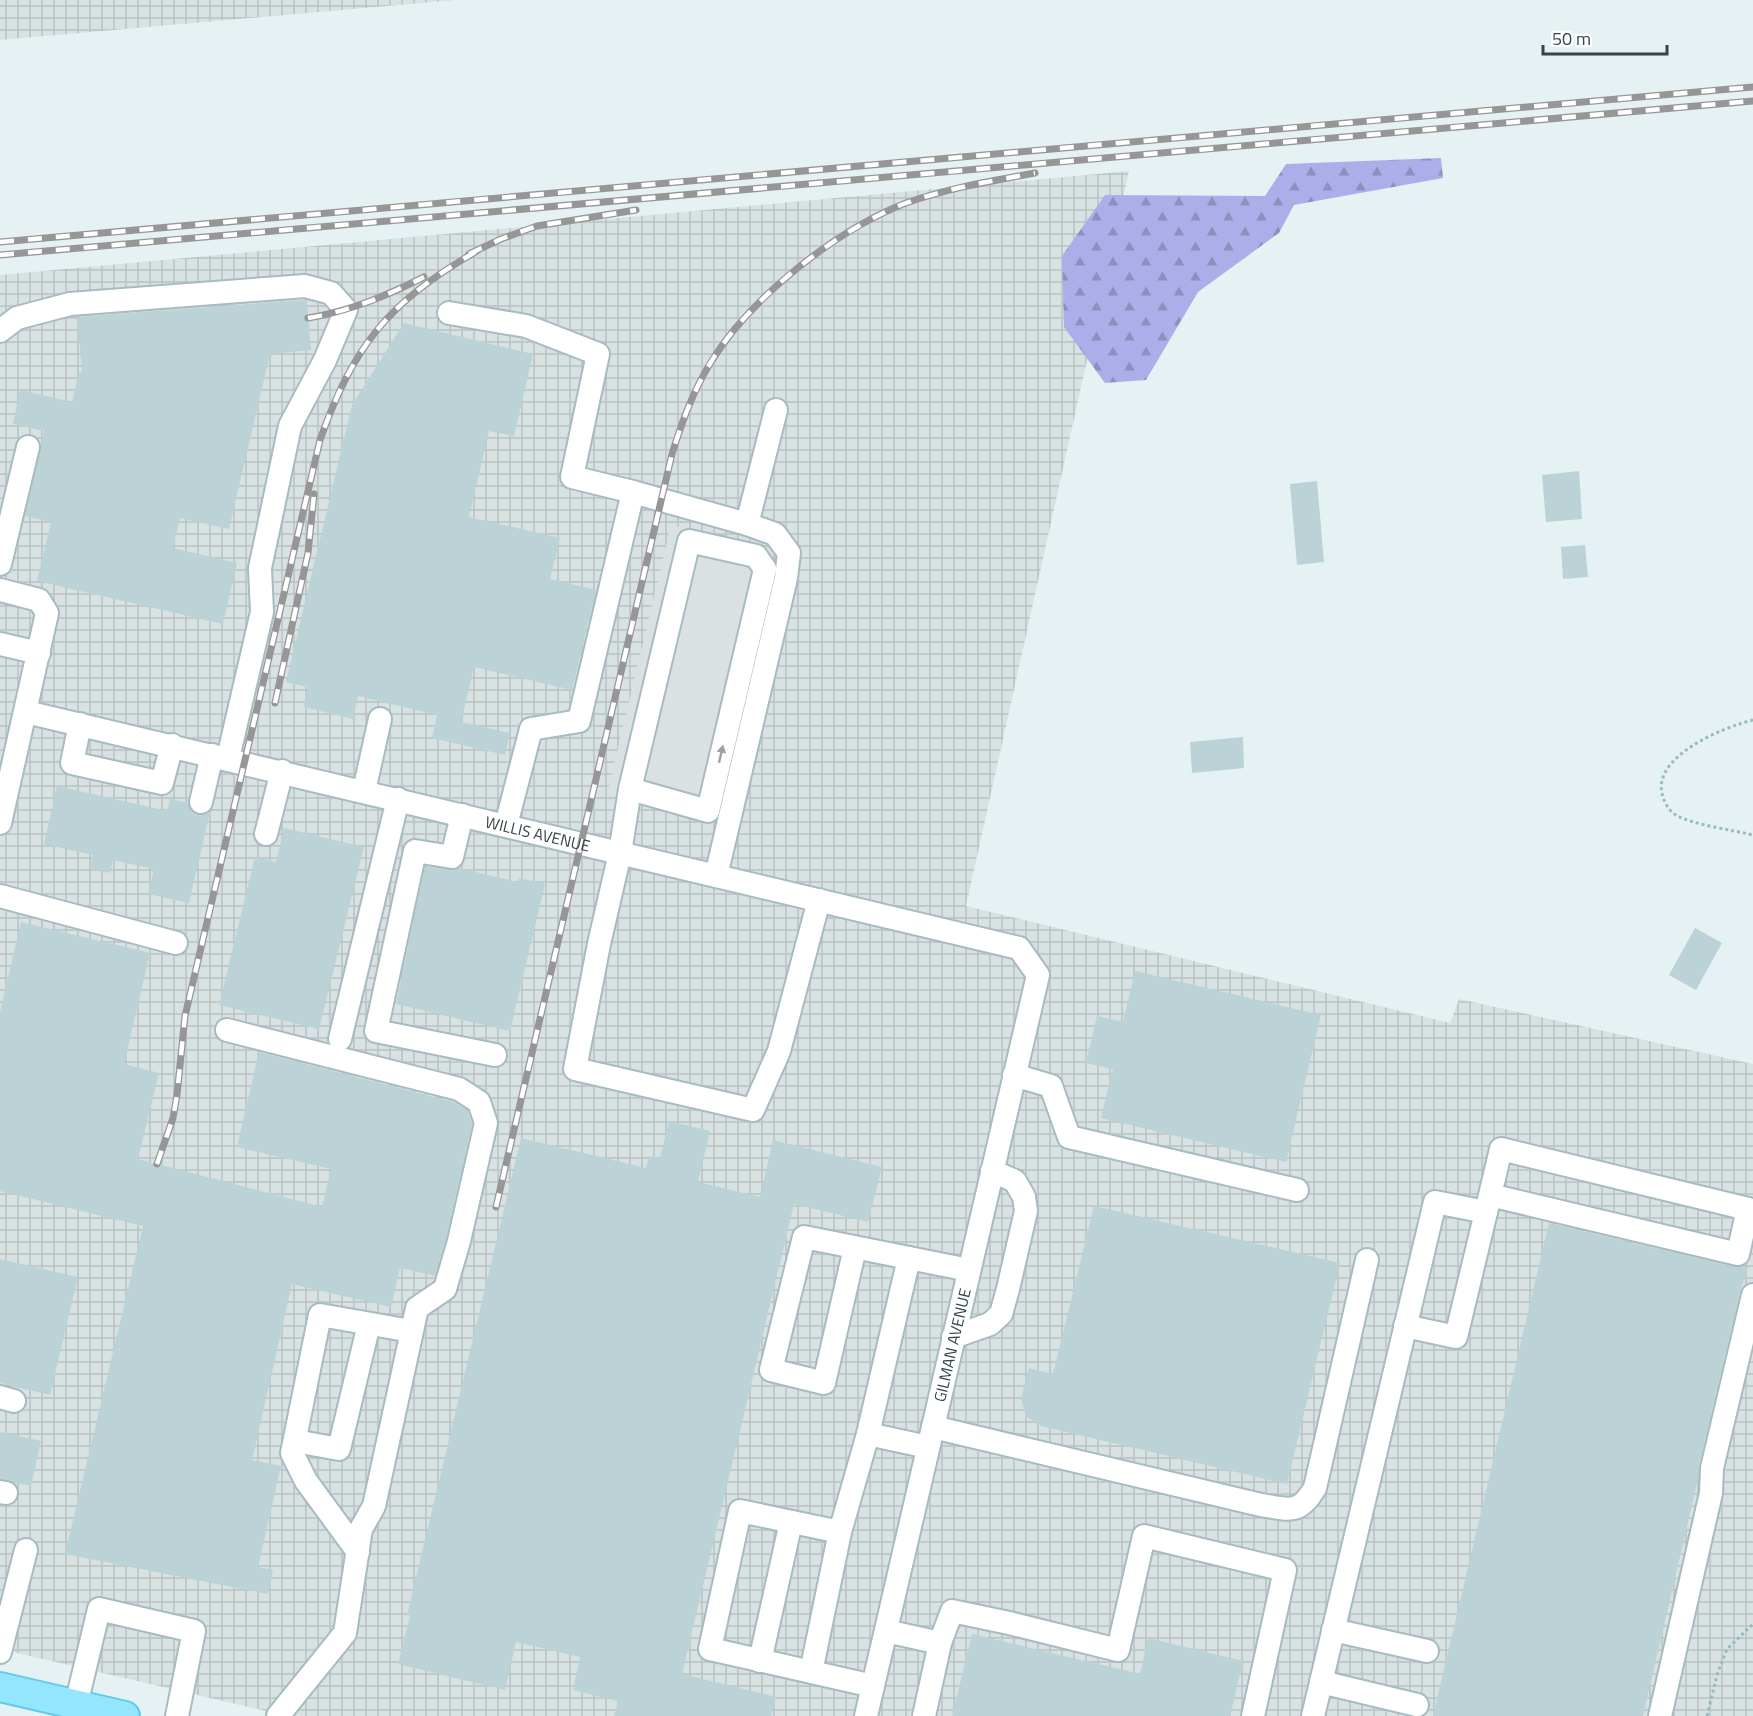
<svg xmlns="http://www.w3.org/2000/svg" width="1753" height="1716" viewBox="0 0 1753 1716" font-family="'Titillium Web',sans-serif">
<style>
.industrial{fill:url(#industrial-grid)}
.forest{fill:url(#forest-firs)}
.parking{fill:#dbe1e1}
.building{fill:#bbd3d6}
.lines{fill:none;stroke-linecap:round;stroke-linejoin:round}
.minor-casing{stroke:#a8bbc0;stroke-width:26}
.major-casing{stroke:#5ecbe9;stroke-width:32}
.path{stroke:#98bbc2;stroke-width:3;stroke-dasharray:3 3;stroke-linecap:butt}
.minor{stroke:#fff;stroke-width:22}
.major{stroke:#94e6ff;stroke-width:28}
.rail-casing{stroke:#969696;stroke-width:7}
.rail{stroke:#fff;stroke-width:4.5;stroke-dasharray:14;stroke-linecap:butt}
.oneway{fill:#9aa2a3}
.labels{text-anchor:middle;stroke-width:6;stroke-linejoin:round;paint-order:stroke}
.street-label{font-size:16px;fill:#354547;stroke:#fff}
</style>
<defs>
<pattern id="industrial-grid" width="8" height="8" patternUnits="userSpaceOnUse" patternTransform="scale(1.5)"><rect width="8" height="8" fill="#d8e2e3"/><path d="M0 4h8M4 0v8" fill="none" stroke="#bac3c4"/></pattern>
<pattern id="forest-firs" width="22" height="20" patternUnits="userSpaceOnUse" patternTransform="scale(1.5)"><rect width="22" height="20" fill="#acaeea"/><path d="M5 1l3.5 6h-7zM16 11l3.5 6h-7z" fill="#8d8fbf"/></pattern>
</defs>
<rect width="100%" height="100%" fill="#e6f1f4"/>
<!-- industrial -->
<g class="industrial">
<polygon points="0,0 455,0 0,40"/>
<polygon points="1129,171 966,906 1450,1023 1459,999 1753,1064 1753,1716 287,1716 0,1649 0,275"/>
</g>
<!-- forest -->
<polygon class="forest" points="1441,158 1443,178 1294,205 1279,233 1198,292 1146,380 1105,383 1064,327 1062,256 1105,195 1265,196 1286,164"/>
<!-- parking -->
<polygon class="parking" points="671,525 764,548 773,561 715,819 607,794"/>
<!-- building -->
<g class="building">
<polygon points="304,300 307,300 311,350 270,354 229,529 180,518 173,548 237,563 223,624 37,581 51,522 25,516 44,431 13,424 20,390 72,402 79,373 82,371 77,317"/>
<polygon points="404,323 533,354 514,436 489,431 469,517 560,538 550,579 596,590 572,690 474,667 461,722 510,733 505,755 432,738 437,715 358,696 353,719 304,707 308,687 286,682 352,405"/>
<polygon points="1579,471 1582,519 1546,522 1542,475"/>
<polygon points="1317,481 1324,562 1297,565 1290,484"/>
<polygon points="1585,545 1588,577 1563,579 1561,547"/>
<polygon points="1243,737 1244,768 1192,773 1190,742"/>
<polygon points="57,786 167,811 170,799 188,803 191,811 197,815 204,815 210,812 189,903 148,894 154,869 113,860 110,873 90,868 93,855 44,844"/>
<polygon points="284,828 364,847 319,1029 219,1005 255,857 276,862"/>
<polygon points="425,866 450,870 459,868 518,882 519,878 545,884 510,1031 396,1004"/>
<polygon points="21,922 150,953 124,1064 159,1073 138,1159 322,1207 331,1169 237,1147 259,1052 454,1102 468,1111 472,1124 446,1238 435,1276 400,1268 391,1307 292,1284 252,1460 281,1466 258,1567 273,1570 268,1594 65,1554 143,1226 0,1191 0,1012"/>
<polygon points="1695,928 1722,943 1696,990 1669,975"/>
<polygon points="1135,971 1321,1015 1286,1162 1101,1118 1113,1069 1086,1063 1097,1016 1123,1022"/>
<polygon points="669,1121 710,1131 698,1182 760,1197 773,1140 882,1167 868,1222 794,1204 682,1674 776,1697 771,1716 614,1716 618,1701 573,1690 580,1657 516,1642 505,1690 398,1664 410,1616 407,1615 521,1138 646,1168 649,1156 660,1158"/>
<polygon points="1094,1206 1340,1263 1287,1484 1041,1426 1026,1416 1021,1399 1029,1368 1053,1374"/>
<polygon points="1549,1223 1735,1267 1748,1267 1740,1292 1699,1465 1698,1479 1643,1716 1433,1716"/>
<polygon points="0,1259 78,1277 50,1395 0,1383"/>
<polygon points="0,1432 41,1441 31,1486 0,1479"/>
<polygon points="972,1634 1140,1674 1148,1638 1243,1661 1230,1716 952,1716"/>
</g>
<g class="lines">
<!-- minor casing -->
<g class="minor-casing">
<g id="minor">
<polyline points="449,313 526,326 598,354 572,477 633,492 579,721 531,729 506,825"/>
<polyline points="0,331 17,318 70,304 305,286 331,293 346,310 325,360 290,426 260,568 262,612 228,758"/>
<polyline points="633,492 747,524 776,410"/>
<polyline points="0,564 28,447"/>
<polyline points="0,590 39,600 47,613 0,823"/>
<polyline points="0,644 39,653"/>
<path id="s1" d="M 26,712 L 1019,948 L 1038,975 L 866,1716"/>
<polyline points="80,724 72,763 162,783 172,745"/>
<polyline points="630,789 708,811 765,569 756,556 689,541 630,789 620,853 599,944 575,1069 753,1110 779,1051 819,900"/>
<polyline points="364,791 380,719"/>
<polyline points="201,802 212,755"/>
<polyline points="462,815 452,857 415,851 376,1031 495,1055"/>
<polyline points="266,834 282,771"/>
<polyline points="716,876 786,578 789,553 775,534 747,524"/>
<polyline points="0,896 176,943"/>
<polyline points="227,1030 459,1089 479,1102 486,1123 459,1241 445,1289 417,1308 374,1506 361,1529 345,1633 278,1716"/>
<polyline points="340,1039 398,799"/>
<polyline points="1014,1075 1051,1086 1069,1137 1297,1190"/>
<polyline points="855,1248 824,1383 771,1370 804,1237 909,1258"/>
<polyline points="1405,1326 1456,1337 1486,1212"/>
<polyline points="953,1337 990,1324 1001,1314 1008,1289 1026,1211 1024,1197 1015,1181 992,1171"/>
<polyline points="0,1397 14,1401"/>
<path d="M 933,1427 L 1261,1505 C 1289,1509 1298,1516 1315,1488 L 1367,1260"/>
<polyline points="868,1434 909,1258 969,1270"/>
<polyline points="295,1441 339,1449 369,1324"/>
<polyline points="0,1492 6,1493"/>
<polyline points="840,1532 868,1434 928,1447"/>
<polyline points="358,1552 306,1481 292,1453 320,1315 411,1331"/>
<polyline points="1333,1630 1427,1651"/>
<polyline points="886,1631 940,1643 924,1716"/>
<polyline points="940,1643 952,1611 1009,1623 1118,1650 1144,1536 1285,1570 1253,1716"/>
<polyline points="0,1652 26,1550"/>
<polyline points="760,1661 791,1522"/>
<polyline points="811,1672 840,1532 740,1511 710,1649 873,1686"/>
<polyline points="1321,1682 1417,1705"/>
<polyline points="76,1705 99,1609 194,1631 177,1716"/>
<polyline points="1313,1716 1435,1202 1486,1212 1501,1149 1748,1209 1738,1254 1490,1195"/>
<polyline points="1660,1716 1711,1493 1712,1468 1753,1295"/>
</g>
</g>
<!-- major casing -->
<g class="major-casing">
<polyline id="major" points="0,1687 125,1716"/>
</g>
<!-- path -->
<g class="path">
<path d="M 1753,720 C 1724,727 1649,757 1663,797 C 1665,804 1670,812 1676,815 C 1693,825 1733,830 1753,835"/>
<polyline points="1707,1716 1717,1675 1727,1649 1753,1624"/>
</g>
<!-- minor -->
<use href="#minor" class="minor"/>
<!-- major -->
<use href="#major" class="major"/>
<!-- rail casing -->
<g class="rail-casing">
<g id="rail">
<polyline points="0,242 1753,87"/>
<polyline points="469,254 501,239 537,226 636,210"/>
<polyline points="0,255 1753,101"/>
<path d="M 308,318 C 350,311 386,296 424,277"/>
<polyline points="275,703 308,553 314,494"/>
<path d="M 157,1164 L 173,1118 L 177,1095 L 185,1016 L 320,440 C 354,344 389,302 477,251"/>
<path d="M 496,1207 L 672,454 C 682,422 693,391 711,362 C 750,298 836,230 906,203 C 948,188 992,181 1035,173"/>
</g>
</g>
<!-- rail -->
<use href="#rail" class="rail"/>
</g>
<!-- one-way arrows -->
<defs><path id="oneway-solid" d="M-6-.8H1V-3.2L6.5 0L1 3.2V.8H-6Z" transform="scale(1.5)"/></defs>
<use class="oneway" href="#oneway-solid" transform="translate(721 754) rotate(-77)"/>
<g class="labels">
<!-- street labels -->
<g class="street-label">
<text dy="6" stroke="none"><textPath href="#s1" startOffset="526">WILLIS AVENUE</textPath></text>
<text transform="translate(952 1345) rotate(-77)" y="6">GILMAN AVENUE</text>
</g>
</g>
<!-- scale -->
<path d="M1543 45v9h124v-9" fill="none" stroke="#354547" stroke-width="3"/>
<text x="1552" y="45" font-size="18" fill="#354547" stroke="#ffffff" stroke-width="4.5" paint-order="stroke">50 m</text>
</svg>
